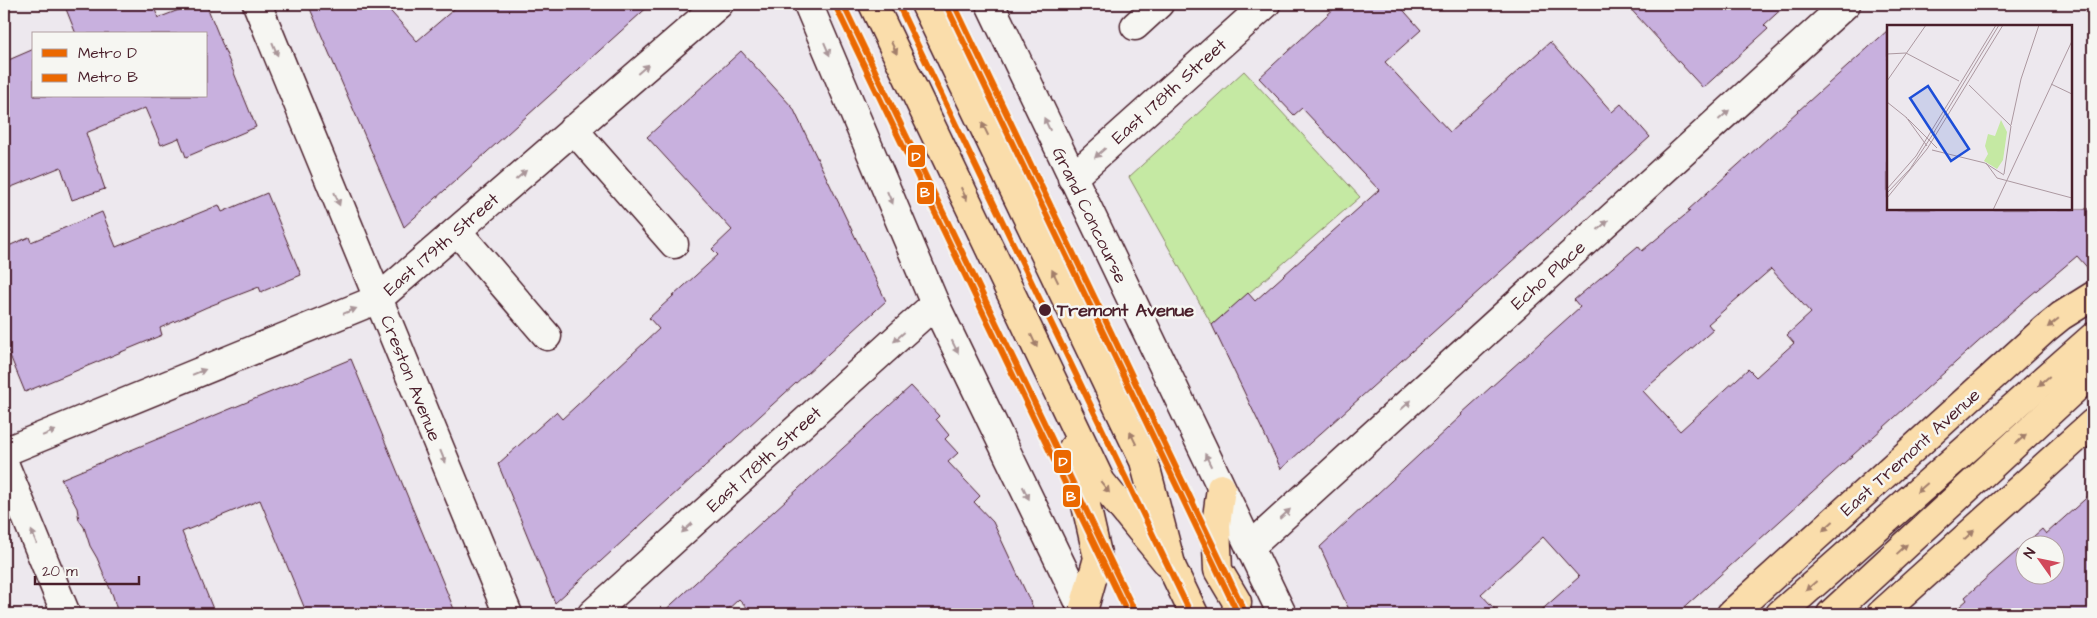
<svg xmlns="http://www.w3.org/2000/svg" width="2097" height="618" viewBox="0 0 2097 618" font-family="'Architects Daughter',sans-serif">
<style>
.green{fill:#c5e9a3;stroke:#888467}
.building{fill:#c8b0de;stroke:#4a1f2b;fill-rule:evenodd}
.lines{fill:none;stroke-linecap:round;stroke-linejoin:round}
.minor-casing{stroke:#4a1f2b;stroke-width:31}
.major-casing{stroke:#4a1f2b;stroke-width:31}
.minor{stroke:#f6f6f2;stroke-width:28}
.major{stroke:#faddab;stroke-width:28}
.metro-1-casing{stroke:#f6f6f2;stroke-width:10}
.metro-2-casing{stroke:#f6f6f2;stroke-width:10}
.metro-1{stroke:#eb6800;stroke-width:6}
.metro-2{stroke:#eb6800;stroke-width:6}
.oneway{fill:#a27e6b}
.oneway2{fill:#a99598}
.stop-dot{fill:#4a1f2b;stroke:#f6f6f2;stroke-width:2}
.labels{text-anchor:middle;stroke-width:5;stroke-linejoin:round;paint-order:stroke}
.street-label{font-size:18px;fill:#4a1f2b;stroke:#f6f6f2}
.stop-label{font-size:18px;font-weight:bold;fill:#4a1f2b;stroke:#f6f6f2;text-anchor:start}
.inset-road{fill:none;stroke:#ac98a0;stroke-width:1}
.view{fill:#1d4ed8;fill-opacity:0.15;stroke:#1d4ed8;stroke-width:2.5}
.inset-edge{fill:none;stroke:#4a1f2b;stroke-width:2.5}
.line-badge{stroke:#f6f6f2;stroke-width:2}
.badge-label{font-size:14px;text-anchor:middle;font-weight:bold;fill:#fff}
</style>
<rect width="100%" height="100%" fill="#ede8ee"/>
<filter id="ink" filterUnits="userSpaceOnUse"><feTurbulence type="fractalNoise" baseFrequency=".02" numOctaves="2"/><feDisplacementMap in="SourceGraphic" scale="10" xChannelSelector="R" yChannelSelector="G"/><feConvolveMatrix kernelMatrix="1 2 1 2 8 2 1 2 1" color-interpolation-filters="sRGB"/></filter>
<g filter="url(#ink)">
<!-- green -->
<polygon class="green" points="1244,71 1360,197 1212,325 1129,177"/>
<!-- building -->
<g class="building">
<polygon points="64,4 153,4 158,18 194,4 206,4 256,127 186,157 179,138 161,145 145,108 86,133 105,189 72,200 61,167 4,190 4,62 34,49 34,96 206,96 206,34 76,34"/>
<polygon points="308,4 384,4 417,41 460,4 651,4 404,227"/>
<polygon points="1339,4 1398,4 1421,30 1385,62 1450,132 1550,42 1612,112 1621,104 1650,137 1281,469 1212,325 1248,293 1255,301 1379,190 1302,108 1294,115 1259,78"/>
<polygon points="1626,4 1787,4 1764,25 1768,29 1703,88"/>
<path d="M 1888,30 L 1888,209 L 2093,209 L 2093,274 L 2077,256 L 2018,306 L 1677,614 L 1537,614 L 1579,577 L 1543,537 L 1481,594 L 1499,614 L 1351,614 L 1320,547 L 1462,415 L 1461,414 L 1580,307 L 1574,300 L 1638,246 L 1642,251 L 1690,211 L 1688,210 ZM 1771,269 L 1811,313 L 1787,335 L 1794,343 L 1756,377 L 1748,369 L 1680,431 L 1643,391 L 1713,330 L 1708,324 Z"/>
<polygon points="741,51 793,108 886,301 555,603 498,464 556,412 562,419 659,329 649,318 718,255 712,249 732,230 647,137"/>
<polygon points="267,193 301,275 261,292 259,287 207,307 160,328 162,335 25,392 4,341 4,248 29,237 31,242 102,212 116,247 219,205 222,212"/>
<polygon points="351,359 456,614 307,614 260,500 182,532 215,614 118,614 113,596 97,558 90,546 84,527 79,520 77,508 61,479"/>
<polygon points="911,386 939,416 936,419 949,435 945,439 958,453 948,462 980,496 974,502 993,522 1036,614 753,614 739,599 723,614 661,614"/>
<path d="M 2093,492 L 2093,614 L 1951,614 L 1967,600 L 1965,597 L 2042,529 L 2046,534 ZM 2024,546 L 2054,546 L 2054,576 L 2024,576 Z"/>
</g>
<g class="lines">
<!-- minor casing -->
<g class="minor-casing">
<g id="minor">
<polyline points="257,4 508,614"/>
<polyline points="808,4 935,304 1085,614"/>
<polyline points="990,4 1282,614"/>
<polyline points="1135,26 1159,4"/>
<polyline points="573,129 674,244"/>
<polyline points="1072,178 1266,4"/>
<polyline points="457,231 547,336"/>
<polyline points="4,452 378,299 719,4"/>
<polyline points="4,463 66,614"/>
<polyline points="1250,547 1846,4"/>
<polyline points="592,614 935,304"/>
</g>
</g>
<!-- major casing -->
<g class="major-casing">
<g id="major">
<polyline points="873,4 1101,482 1166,561"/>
<polyline points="925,4 1144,461 1172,568 1194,614"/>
<polyline points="1073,448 1098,558 1083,611"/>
<polyline points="1221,488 1216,525 1218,570 1237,602 1236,614"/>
<polyline points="1731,614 2045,329 2061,316 2093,296"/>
<polyline points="1780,614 2093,337"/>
<polyline points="1831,614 2093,372"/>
<polyline points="1881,614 2093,423"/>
</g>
</g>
<!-- minor -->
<use href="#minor" class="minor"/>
<!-- major -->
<use href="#major" class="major"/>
<!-- metro-1 casing -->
<g class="metro-1-casing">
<g id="metro-1">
<polyline points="843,4 1136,614"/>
<polyline points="898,4 1191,614"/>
<polyline points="954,4 1246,614"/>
</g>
</g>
<!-- metro-2 casing -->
<g class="metro-2-casing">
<g id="metro-2">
<polyline points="836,7 1128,614"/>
<polyline points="947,7 1238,614"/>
</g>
</g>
<!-- metro-1 -->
<use href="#metro-1" class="metro-1"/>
<!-- metro-2 -->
<use href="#metro-2" class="metro-2"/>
</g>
<!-- one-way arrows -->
<defs><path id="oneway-solid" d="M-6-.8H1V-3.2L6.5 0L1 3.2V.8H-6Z" transform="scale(1.25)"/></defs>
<g class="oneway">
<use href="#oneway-solid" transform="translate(894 48) rotate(65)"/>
<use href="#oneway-solid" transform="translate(985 129) rotate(-116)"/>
<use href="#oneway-solid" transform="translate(964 194) rotate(65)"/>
<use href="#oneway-solid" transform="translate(1055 276) rotate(-116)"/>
<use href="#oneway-solid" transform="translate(2053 323) rotate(141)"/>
<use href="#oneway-solid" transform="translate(1034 341) rotate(65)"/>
<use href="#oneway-solid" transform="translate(2044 381) rotate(139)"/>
<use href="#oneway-solid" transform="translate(1133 438) rotate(-116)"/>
<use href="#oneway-solid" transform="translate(2021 439) rotate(-43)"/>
<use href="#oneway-solid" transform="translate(1105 487) rotate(52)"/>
<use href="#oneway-solid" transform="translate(1922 488) rotate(139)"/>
<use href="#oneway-solid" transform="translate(1828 526) rotate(138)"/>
<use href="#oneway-solid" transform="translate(1969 535) rotate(-42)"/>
<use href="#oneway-solid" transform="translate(1902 549) rotate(-43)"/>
<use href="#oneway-solid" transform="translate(1811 586) rotate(138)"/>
</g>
<g class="oneway2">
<use href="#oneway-solid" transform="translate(275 49) rotate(68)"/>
<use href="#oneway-solid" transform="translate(827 49) rotate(67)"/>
<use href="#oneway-solid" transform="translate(643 69) rotate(-41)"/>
<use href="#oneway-solid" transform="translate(1724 115) rotate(-42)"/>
<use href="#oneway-solid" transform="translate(1047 124) rotate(-115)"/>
<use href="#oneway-solid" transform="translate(1100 153) rotate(138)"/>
<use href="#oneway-solid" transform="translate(521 175) rotate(-41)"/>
<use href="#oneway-solid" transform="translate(890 198) rotate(67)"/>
<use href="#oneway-solid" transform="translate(337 199) rotate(68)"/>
<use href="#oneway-solid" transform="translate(1603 225) rotate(-42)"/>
<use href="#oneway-solid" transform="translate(350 311) rotate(-22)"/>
<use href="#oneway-solid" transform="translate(899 337) rotate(138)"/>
<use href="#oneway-solid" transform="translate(955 347) rotate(64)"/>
<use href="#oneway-solid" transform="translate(199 372) rotate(-22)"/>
<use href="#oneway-solid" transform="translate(1406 405) rotate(-42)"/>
<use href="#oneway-solid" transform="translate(49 433) rotate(-22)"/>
<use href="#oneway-solid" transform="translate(443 457) rotate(68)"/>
<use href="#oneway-solid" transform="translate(1208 460) rotate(-116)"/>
<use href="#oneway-solid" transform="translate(1026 493) rotate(64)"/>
<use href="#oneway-solid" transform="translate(1285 514) rotate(-42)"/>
<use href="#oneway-solid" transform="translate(687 528) rotate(138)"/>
<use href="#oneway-solid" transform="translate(34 537) rotate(-112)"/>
</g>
</g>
<!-- markers -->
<circle class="stop-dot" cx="1045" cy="310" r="7"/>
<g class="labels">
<!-- street labels -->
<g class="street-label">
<text transform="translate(1169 91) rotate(-42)" y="6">East 178th Street</text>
<text transform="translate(1090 215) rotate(64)" y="6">Grand Concourse</text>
<text transform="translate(441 244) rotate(-41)" y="6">East 179th Street</text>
<text transform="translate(1548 275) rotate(-42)" y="6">Echo Place</text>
<text transform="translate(411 378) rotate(68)" y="6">Creston Avenue</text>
<text transform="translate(1910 452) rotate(-42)" y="6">East Tremont Avenue</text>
<text transform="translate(764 459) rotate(-42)" y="6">East 178th Street</text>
</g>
<!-- stop labels -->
<g class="stop-label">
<text x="1057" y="316">Tremont Avenue</text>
</g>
</g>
<!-- overview -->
<g transform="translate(1887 25)">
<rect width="185" height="185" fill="#ede8ee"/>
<path d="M 114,95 L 120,107 L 116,135 L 110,144 L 97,136 L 101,129 L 98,121 L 101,109 L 108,111 Z" fill="#c5e9a3"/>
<path class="inset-road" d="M 0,29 L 19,28 L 72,56M 0,56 L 39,0M 164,59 L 185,69M 82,60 L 124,101 L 117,149M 0,77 L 20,93M 19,92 L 40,121M 21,94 L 50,123M 124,100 L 134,54 L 152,0M 47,107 L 112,0M 45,125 L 98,138 L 117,150M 99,138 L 110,153 L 185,173M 0,164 L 29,131 L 109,0M 0,168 L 23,144 L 48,106M 0,173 L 40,124 L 116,0M 106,185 L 185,16"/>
<path class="view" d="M 41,61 L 82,124 L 64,136 L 23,73 Z"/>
<rect width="185" height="185" class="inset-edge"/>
</g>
<g class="line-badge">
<rect x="907" y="144" width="19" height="24" rx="5" fill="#eb6800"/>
<rect x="916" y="181" width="19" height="24" rx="5" fill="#eb6800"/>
<rect x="1053" y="449" width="19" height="25" rx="5" fill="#eb6800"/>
<rect x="1062" y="484" width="19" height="24" rx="5" fill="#eb6800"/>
</g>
<g class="badge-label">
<text x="916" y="161">D</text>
<text x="925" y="197">B</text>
<text x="1063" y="466">D</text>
<text x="1071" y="501">B</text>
</g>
<!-- margin -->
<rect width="2097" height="618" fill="none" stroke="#f6f6f2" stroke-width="20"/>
<rect x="10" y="10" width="2077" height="598" fill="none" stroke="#4a1f2b" stroke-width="2" filter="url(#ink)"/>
<!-- legend -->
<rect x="32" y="32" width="175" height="65" fill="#f6f6f2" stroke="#b1a0a2"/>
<rect x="42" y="49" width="25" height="8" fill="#eb6800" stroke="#b1a0a2"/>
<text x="78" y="58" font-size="15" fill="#4a1f2b">Metro D</text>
<rect x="42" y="74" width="25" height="8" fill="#eb6800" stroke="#b1a0a2"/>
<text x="78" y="82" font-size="15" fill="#4a1f2b">Metro B</text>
<!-- north arrow -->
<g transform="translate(2040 560) rotate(303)"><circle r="24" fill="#f6f6f2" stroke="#b1a0a2"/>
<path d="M0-4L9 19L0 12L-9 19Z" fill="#d1495b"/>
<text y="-8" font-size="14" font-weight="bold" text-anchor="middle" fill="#4a1f2b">N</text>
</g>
<!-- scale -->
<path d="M35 576v8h104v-8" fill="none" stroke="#4a1f2b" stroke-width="2.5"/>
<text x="42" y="576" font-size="15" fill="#4a1f2b" stroke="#f6f6f2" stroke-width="4" paint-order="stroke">20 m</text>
</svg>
